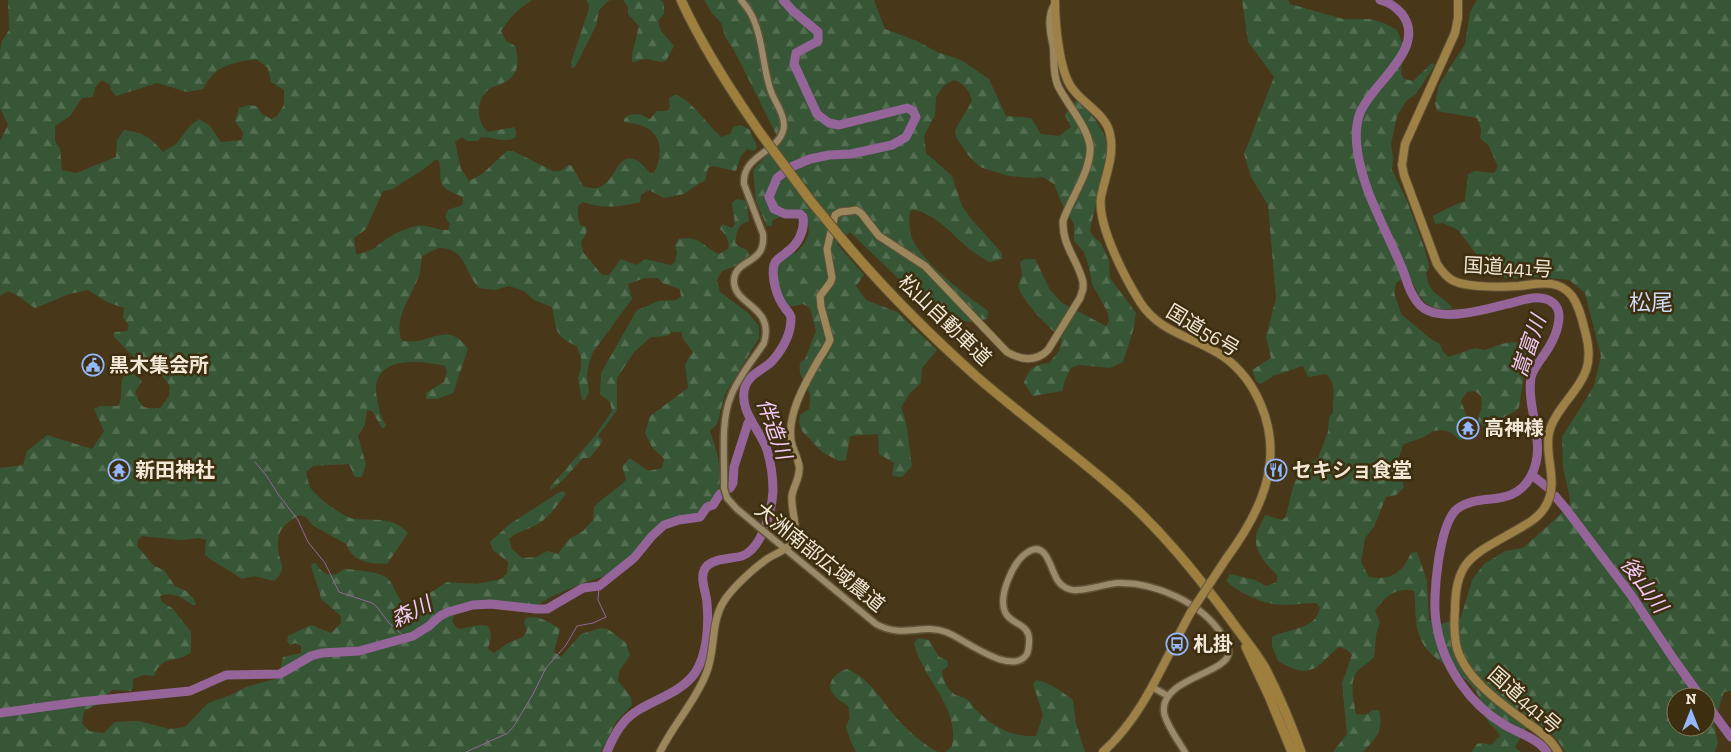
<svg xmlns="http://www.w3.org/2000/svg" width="1731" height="752" viewBox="0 0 1731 752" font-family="'Zilla Slab','Noto Sans JP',serif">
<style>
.forest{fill:url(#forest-firs);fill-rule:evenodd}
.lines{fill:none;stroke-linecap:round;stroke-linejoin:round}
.stream{stroke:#95659a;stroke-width:1}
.river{stroke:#95659a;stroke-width:9}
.tertiary-casing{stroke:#615338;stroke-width:9}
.secondary-casing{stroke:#615338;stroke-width:9}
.trunk-casing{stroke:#615338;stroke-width:10}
.motorway-casing{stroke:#615338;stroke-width:11}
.tertiary{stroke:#9b8a69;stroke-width:6}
.secondary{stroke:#9c875c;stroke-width:7}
.trunk{stroke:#9e8146;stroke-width:8}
.motorway{stroke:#9e7f3d;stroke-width:9}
.trunk-bridge-casing{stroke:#615338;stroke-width:10;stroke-linecap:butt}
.motorway-bridge-casing{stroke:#615338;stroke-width:11;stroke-linecap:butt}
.trunk-bridge{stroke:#9e8146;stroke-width:8}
.motorway-bridge{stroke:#9e7f3d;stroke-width:9}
.labels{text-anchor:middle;stroke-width:5;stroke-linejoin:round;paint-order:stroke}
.street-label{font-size:20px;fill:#f1e7d6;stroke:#3d2e0f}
.poi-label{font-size:20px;font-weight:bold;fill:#f1e7d6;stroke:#3d2e0f;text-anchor:start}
.water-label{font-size:21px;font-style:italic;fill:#f2c9f6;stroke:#3d2e0f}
.quarter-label{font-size:22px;fill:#ccdaf4;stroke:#3d2e0f}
</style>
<defs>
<pattern id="forest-firs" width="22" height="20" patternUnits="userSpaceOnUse" patternTransform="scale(1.25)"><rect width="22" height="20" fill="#375636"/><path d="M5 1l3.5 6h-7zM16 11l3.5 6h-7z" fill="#546e52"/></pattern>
</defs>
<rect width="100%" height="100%" fill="#483819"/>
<!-- forest -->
<g class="forest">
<path d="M 8,0 L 532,0 C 518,9 510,17 501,31 L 506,41 L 515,46 C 520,62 519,77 501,84 C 496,86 491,87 487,91 C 476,101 476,123 488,132 L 514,127 L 516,131 L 516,137 C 504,144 495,137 481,137 L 478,141 L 467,141 L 462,137 L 455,142 L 461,169 L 469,181 L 482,174 L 507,151 L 513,151 L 553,171 L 560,171 L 569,165 L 572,166 L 583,186 C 617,199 612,149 636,160 C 641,162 646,169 650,173 L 655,172 C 667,142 657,125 624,122 L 624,119 L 629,115 L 639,114 L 650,119 L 657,111 L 666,111 L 670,108 L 669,98 L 674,95 C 688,95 709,127 721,137 L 730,134 L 733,127 L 741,125 L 750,130 C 751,137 756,140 757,148 L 754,151 L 747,149 L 741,156 L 736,171 L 713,166 L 708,168 L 705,181 L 698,184 L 684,194 L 664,198 L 649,190 L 641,195 L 640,202 C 621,207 602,209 583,202 L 578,206 L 578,217 L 580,225 L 586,227 C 588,233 584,237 581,242 L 583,252 L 602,275 L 609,275 L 621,259 L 637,265 L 645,259 L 671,265 L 675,262 L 677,253 L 675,245 L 679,239 C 700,235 703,247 719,254 L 728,249 C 730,240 726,235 720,229 L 722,224 L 732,228 L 735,224 L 732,203 L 736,199 L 746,201 L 749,221 C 738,224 737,231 735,242 L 738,246 L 747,250 L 749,255 L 735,266 L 722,271 L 717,280 L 720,292 L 748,313 L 759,326 L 759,338 L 725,394 L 717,424 L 710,431 C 717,452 726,479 715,499 C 707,503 702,513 694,515 C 680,520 666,518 655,530 C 643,545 636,565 617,573 C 612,575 607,575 602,577 C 584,582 543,598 530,611 C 522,611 513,611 506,609 C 502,607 499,604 495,603 C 479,599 458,603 452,621 L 455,626 L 459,629 L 480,625 L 488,626 C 493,634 490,641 488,649 L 494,653 L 508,643 L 523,637 L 527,630 L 524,623 L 526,618 C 539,615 549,622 560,629 L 554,652 L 561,657 L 581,634 L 601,628 L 608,629 L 626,643 L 630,656 L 619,671 L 618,681 L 631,697 L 632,705 L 616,722 L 601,752 L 0,752 L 0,468 L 23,465 L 27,451 L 47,435 L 92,449 L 104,431 L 94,409 L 100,406 L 118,406 C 124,397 119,385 124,375 L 133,373 L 142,381 L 135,392 C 142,408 142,409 160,408 L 169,396 L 170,386 L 161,374 L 144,373 L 135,358 L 113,336 L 115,332 L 127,331 L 129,325 L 123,318 L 124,308 L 107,302 L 88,290 L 69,294 L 35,308 C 25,302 19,295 8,291 L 0,296 L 0,141 L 8,125 L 0,108 L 0,51 L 2,41 L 9,30 ZM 256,59 L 268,68 L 271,82 L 284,90 L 284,105 L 277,116 L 271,119 L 262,114 L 256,106 L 249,105 L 239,108 L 235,121 L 243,132 L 242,140 L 221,142 L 210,126 L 199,119 L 190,126 L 176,144 L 163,152 C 149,136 144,133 124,130 L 117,140 L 116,157 L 76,173 L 62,170 L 60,149 L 55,141 L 55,126 L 70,116 L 82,98 L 93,97 L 95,88 L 102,80 L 110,85 L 111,90 L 116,96 L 157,83 L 187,92 L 203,89 C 215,65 231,63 256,59 ZM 435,160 L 438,160 C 443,168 437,180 445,188 C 449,192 458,194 463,198 L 462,205 L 448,210 L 445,217 L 450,224 L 448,230 C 436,231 425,222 413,227 C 406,229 397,232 391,236 C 377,245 374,252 356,254 L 354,238 L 366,229 L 383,191 C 396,190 397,185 408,179 C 420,172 425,169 435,160 ZM 438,248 C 466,247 464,272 479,288 L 495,290 L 509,286 L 524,291 L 534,300 L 552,307 C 557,330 554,336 577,346 L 581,358 L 581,368 L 578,378 L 582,400 L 585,400 L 589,392 L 587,376 L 589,363 L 593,352 L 632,299 L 628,284 L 645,278 L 658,278 L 662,283 L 680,289 L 681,297 L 676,300 L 659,301 L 637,310 L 601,373 L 600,394 L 610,402 L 612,411 L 594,437 L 550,487 L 551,490 L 564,479 L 583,458 L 590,458 L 603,441 L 598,436 L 617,410 L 617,378 L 634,352 L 651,337 L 667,336 L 672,332 L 681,332 L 683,339 L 693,352 L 685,364 L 688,388 L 650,416 L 645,433 L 652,447 L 664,459 L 662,468 L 648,471 L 630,458 L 622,466 C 623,471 627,477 625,481 C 624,483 598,502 594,507 L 593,520 L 583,531 L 569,539 L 558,554 L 548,551 L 536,557 L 522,558 L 512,549 L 509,539 C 517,531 526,531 536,525 C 549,518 557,505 566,494 L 563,491 L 558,493 L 510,524 L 490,542 L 493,550 L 508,562 L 507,573 L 501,579 L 476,584 L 447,582 L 427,595 L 423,606 L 408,607 C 398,600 396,591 390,581 C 383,571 355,570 344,569 C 331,580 323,574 315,563 L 311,564 C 313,577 319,586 321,599 L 341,616 L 341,623 L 331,633 L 311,625 L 288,636 L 287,641 L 290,645 L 296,643 L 301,646 L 301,653 L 283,657 L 278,678 L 246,687 L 231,695 L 208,703 L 185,727 L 169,729 L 139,721 L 115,722 L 104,733 L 89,731 L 82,723 L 84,711 L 96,705 L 112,690 L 131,691 L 133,688 L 133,679 L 144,675 L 154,676 C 162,653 179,664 191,652 L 191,632 L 172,608 L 162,602 L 160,596 C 172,591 183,598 192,605 L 196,605 L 194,599 L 186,591 L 175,586 L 164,570 L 154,566 L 137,546 L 138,540 L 142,536 L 181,540 L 199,538 L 206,540 L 205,555 C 216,564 230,570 242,579 L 254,576 L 274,581 C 289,567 279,564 278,549 C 276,531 285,522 300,515 L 306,517 L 312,525 L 346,544 C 353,563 370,563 387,564 L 408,533 C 392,516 375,521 354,519 C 343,517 316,497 310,487 C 308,483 307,476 306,472 L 313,466 L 349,464 L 355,477 L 362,477 L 366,465 L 358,436 L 365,424 L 367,410 L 372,411 L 382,428 L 384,428 L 386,425 C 380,416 379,409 377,399 C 368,356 417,359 445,366 L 447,372 L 444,382 L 426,393 L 426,399 L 437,399 L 453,393 L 468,349 C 452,326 440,336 418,341 C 413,342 407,341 402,341 C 392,318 414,294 420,272 C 421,267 421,261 422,256 Z"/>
<polygon points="586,0 611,0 608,1 599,10 596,26 575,67 572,68 571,62 588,12 589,5"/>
<path d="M 623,0 L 661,0 L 664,4 L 664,14 L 658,21 L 661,31 L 674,46 L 666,61 C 657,64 653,58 645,59 C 641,59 637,62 632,62 L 632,54 L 639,26 L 628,14 L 628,7 Z"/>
<path d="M 704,0 L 874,0 L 885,29 L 917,41 L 937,52 L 961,60 L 989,79 L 1006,116 L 1031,118 L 1041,134 L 1059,136 L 1071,127 L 1065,115 L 1073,102 L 1077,101 L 1084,106 L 1097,122 L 1106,138 L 1107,153 L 1090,230 L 1093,236 L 1101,243 L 1109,261 L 1110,278 L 1136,313 L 1133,331 L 1123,362 L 1110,368 L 1079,365 L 1071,368 L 1065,380 L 1062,391 L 1033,396 L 1024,383 C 1030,367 1032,366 1049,363 L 1059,351 L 1062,340 C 1046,323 1028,309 1018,287 L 1022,274 L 1020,262 L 1025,259 L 1035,259 L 1050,290 L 1062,303 L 1106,326 L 1109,322 L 1108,313 L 1092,284 L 1089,267 L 1084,252 L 1074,241 L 1074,224 L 1061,202 L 1054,184 L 1043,177 L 1034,178 L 1009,176 L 980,167 L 968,155 L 956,137 L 955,130 L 972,101 C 969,90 965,84 954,80 L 944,85 L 936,97 L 935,115 L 924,136 L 926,153 L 952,176 L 962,206 L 972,220 L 1002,253 L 1002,259 L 989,262 C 983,258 977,255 972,251 C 955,238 935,212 913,210 L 910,212 C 909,220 909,230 912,238 C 923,264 965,294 988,311 L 987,319 L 969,322 L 956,319 L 933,316 L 903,283 L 850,232 L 837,244 L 864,275 L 856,286 L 866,300 L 897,312 L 937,350 L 922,368 L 921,383 L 910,393 L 901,407 L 906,422 L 912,466 L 902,477 L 892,476 L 894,463 L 879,454 L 878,434 L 850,436 L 846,460 L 839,461 L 822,452 L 802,431 L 799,423 L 800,415 L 809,409 C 810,403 811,395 808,389 C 804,378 798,377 800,363 L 805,359 L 816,331 L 810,308 L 803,304 L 789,307 L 779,293 L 774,261 L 775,257 L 782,253 L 796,253 C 805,243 811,237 808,223 C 798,218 782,213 772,221 L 772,226 L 767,226 L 756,202 L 753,170 L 780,142 L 735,52 L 725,37 L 722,24 L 711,12 Z"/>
<path d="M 1242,0 L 1288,0 L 1290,4 L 1343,19 L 1370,19 L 1384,23 L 1397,30 L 1403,45 L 1401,73 L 1404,79 L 1413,81 L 1432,63 L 1435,65 L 1416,94 L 1406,101 L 1397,116 L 1391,144 L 1393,158 L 1392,170 L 1407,201 L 1425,250 L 1429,267 L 1426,274 C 1430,296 1439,293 1452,307 L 1451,309 C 1428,311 1420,300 1412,281 L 1401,280 L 1396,283 L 1394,292 L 1401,314 L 1431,339 L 1440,344 L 1442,350 L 1448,357 L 1475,348 L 1485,350 L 1501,344 L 1515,342 L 1523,346 L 1527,357 L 1519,407 L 1517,410 L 1486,428 L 1478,422 C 1479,409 1484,410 1481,396 L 1475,391 L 1467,392 L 1461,401 L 1466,414 L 1469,437 L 1460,440 L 1450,432 L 1442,430 L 1433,431 L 1424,437 L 1404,444 C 1395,462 1399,468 1404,487 L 1396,495 L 1386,497 L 1374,527 L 1365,538 L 1361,562 L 1369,577 C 1391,581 1402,573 1411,553 L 1417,552 L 1427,581 L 1429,620 L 1442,624 L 1461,617 L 1472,580 L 1484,564 L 1505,551 L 1523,548 L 1570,506 L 1570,499 L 1563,467 L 1562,437 L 1594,386 L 1601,356 L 1585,293 L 1569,280 L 1538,277 L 1508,279 L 1493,274 L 1480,259 L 1458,230 L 1443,223 L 1435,224 L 1433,216 L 1448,208 L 1465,201 L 1468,174 L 1475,171 L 1494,173 L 1498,167 L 1489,146 L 1480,138 L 1481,129 L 1477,118 L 1437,111 L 1435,103 L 1439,85 L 1465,44 L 1470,12 L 1477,0 L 1731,0 L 1731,691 L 1724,692 L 1714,723 L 1718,743 L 1715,752 L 1565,752 C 1557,737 1547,728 1531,720 L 1515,747 L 1521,752 L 1471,752 L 1477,744 L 1482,743 L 1491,745 L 1500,736 C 1497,729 1489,725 1486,718 C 1481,706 1481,695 1470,684 C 1455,667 1428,660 1420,637 C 1414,623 1416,606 1414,591 C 1397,586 1384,597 1375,611 L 1380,622 L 1376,635 L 1374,657 C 1369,663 1360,667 1356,673 C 1349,685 1354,701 1356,714 L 1365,715 L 1373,710 L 1379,710 C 1384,731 1376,738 1363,752 L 1333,752 L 1347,734 L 1342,683 L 1352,655 L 1346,649 L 1339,647 C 1333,651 1319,667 1315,668 C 1302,675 1289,667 1278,661 L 1272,646 L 1272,637 C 1289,628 1317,630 1320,607 L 1316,603 C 1305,603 1294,605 1284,605 C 1265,605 1240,594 1226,581 L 1230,574 L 1255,580 L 1266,586 L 1277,582 L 1277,575 C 1268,566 1254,552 1256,537 C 1257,530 1262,522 1265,515 L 1282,520 L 1286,517 L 1292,490 L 1298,473 L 1318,458 L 1328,432 L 1329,417 L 1333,413 C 1332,398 1338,384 1326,374 L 1308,377 L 1303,366 L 1273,376 L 1261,384 L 1256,381 L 1252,370 L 1271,358 L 1266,337 L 1276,298 L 1268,205 L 1251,177 L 1244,154 L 1274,77 L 1248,42 ZM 1676,697 L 1706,697 L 1706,727 L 1676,727 Z"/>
<path d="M 918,638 L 929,640 L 939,657 L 947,660 L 948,666 L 942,671 C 943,681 948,692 958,696 C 961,697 964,697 966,699 C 970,701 973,707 976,710 C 994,727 1011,737 1036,736 L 1043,715 L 1033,684 L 1036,680 C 1051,683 1061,691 1073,700 L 1076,724 L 1085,752 L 946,752 L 952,746 C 960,706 922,679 914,643 Z"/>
<path d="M 847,669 C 869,678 879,697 894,715 C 906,729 921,743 938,752 L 856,752 L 851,742 L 846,727 L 850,718 L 848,706 C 844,703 838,700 835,696 C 824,684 835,673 847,669 Z"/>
</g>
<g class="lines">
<!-- stream -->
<g class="stream">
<polyline points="255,462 266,475 278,494 298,520 308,542 325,563 339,592 372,603 377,607 389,623 405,637"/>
<polyline points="466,752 508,733 514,726 533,694 546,668 566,645 577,626 593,623 606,617 598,600 599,586"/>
</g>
<!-- river -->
<g class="river">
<path d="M 1380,0 C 1388,2 1396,7 1402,14 C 1428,48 1372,83 1360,113 C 1351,137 1360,168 1368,191 C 1378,217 1391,242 1402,268 C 1406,277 1408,289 1414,297 C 1417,303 1423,309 1429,311 C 1449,320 1487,309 1507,304 C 1516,302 1524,299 1533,298 C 1546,297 1559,302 1559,316 C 1559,331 1550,347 1541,359 C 1537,365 1533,370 1531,377 C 1526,410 1548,445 1531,476 C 1512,510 1480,491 1457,509 C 1439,524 1432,598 1436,621 C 1439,643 1448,666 1461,684 C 1472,700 1487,714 1503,724 C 1517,733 1538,738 1547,752"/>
<polyline points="1532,475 1547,487"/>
<polyline points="1555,496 1566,509 1631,595 1675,661 1701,697"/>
<polyline points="1706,703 1731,737"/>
<polyline points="0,713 79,702 190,691 226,675 280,674 311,656 322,653 359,651 413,636 429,626 440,616 448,612 473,605 491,604 536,609 547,609 583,588 599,586 634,558 652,536 664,525 679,520 700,517 707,507 713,505 720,494 730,488 733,483 734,467 748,423 751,420"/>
<path d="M 607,752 C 611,742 616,731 624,722 C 642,701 677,698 695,673 C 707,655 709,625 707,604 C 707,593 698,577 706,567 C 714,558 731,559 742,556 C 762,549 772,510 773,491 C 773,477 771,463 767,450 C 760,429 738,411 745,387 C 748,376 760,371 769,364 C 777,357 786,343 789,332 C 790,329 791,321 791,317 C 790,313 787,311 785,308 C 777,298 771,278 774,265 C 776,258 782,257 787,252 C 798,244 805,231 803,217 L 800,214 L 785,214 L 774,209 L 769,197 L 777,178 L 791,167 L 810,159 L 829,155 L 851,154 L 892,145 L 906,137 L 916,117 L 913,111 L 907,108 L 839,125 L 829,123 L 817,114 L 794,64 L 796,53 L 818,41 L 818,32 L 793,11 L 783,0"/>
</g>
<!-- tertiary casing -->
<g class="tertiary-casing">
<g id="tertiary">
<path d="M 741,0 C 747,7 752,14 755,23 C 764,46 763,72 772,94 C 777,105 787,119 783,131 C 777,153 742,155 744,184 L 763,234 C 766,266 736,257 734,280 C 733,306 775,305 764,343 C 753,360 738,377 731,396 C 720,422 725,460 724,488 L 727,498 L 737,509 L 876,624 C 903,639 921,623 946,632 C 963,638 1012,678 1027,654 C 1028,651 1029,647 1029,643 C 1031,622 1011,626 1005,612 C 998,596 1013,561 1028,552 C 1047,539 1051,572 1058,581 C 1062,587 1070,591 1077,590 C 1091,590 1104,584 1118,583 C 1155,582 1202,603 1222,635 C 1224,640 1229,647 1229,652 C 1228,674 1160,678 1164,712 C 1165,723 1179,742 1185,752"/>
<polyline points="1152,687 1168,696"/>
</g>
</g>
<!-- secondary casing -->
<g class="secondary-casing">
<path id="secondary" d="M 660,752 C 673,725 695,702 706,674 C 716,651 710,623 724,601 C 733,587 753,569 767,559 C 776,553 789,550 793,539 C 799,525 790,509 792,495 C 794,485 801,476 799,465 C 795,448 789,447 791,425 C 794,402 807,380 819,359 C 823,353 827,347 830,340 L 821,307 L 820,296 L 830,283 L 832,278 L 827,249 L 835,215 L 840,212 L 850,211 L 856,210 L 861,213 L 879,236 L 925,266 L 1007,352 C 1021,360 1036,362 1048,350 L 1080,298 L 1083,289 L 1083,282 C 1078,260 1062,246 1063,221 C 1070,199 1092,170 1090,146 C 1087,126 1067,104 1058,86 C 1052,72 1055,59 1053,45 C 1050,32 1047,15 1055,4"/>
</g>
<!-- trunk casing -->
<g class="trunk-casing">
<g id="trunk">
<path d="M 1055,0 C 1055,22 1059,71 1072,88 C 1083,104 1106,114 1110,134 C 1115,156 1105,176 1101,197 C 1097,225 1125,278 1140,302 C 1160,334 1196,337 1224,357 C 1241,369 1253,386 1261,405 C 1285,462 1260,513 1226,559"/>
<path d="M 1458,0 L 1458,18 L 1455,33 L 1405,144 L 1402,165 L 1404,175 L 1437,264 C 1441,270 1445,276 1452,280 C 1466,288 1503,287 1519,286 C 1538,284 1558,278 1572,296 C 1579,306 1582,319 1585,331 C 1595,367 1584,378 1563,406 C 1557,414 1551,423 1549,433 C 1544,457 1560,484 1545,507 C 1538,519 1525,525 1513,532 C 1473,555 1455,560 1455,610 C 1454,622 1454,633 1456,644 C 1462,676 1500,703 1525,721 C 1537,730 1551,738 1558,752"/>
<path d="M 1103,752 C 1145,714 1164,660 1191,612"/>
</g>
</g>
<!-- motorway casing -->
<g class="motorway-casing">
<g id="motorway">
<path d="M 681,0 C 703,48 731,91 761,134"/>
<path d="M 842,239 C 883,288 929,334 977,377 C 1021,415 1068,449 1112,487 C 1157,525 1195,572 1230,619 C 1242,636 1255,651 1265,668 C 1279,695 1291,724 1301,752"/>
<polyline points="1246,647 1269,696 1292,752"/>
</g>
</g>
<!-- tertiary -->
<use href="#tertiary" class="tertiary"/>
<!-- secondary -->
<use href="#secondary" class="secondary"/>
<!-- trunk -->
<use href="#trunk" class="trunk"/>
<!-- motorway -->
<use href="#motorway" class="motorway"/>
<!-- trunk-bridge casing -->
<g class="trunk-bridge-casing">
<polyline id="trunk-bridge" points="1191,612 1226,559"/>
</g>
<!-- motorway-bridge casing -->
<g class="motorway-bridge-casing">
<polyline id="motorway-bridge" points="761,134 810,200 842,239"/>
</g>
<!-- trunk-bridge -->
<use href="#trunk-bridge" class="trunk-bridge"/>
<!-- motorway-bridge -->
<use href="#motorway-bridge" class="motorway-bridge"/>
</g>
<!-- icons -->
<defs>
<g id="civic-ring" transform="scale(1.125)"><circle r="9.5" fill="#3d2e0f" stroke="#94b7fd" stroke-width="1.5"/><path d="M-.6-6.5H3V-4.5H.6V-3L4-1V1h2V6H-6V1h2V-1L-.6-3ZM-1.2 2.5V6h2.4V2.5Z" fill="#94b7fd"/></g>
<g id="temple-ring" transform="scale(1.125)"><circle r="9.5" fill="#3d2e0f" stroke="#94b7fd" stroke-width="1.5"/><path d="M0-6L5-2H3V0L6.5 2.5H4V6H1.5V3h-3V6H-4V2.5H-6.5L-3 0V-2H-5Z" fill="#94b7fd"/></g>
<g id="restaurant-ring" transform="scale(1.125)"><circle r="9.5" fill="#3d2e0f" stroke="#94b7fd" stroke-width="1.5"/><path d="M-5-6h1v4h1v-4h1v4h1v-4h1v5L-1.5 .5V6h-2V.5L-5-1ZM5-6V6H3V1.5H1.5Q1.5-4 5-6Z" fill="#94b7fd"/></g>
<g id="bus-ring" transform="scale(1.125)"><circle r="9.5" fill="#3d2e0f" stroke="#94b7fd" stroke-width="1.5"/><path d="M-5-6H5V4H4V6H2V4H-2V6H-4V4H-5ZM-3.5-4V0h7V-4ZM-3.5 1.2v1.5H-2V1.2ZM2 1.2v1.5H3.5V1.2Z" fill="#94b7fd"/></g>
</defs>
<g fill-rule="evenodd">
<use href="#civic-ring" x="93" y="365"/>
<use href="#temple-ring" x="1468" y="428"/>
<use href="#temple-ring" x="119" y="470"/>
<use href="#restaurant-ring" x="1276" y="470"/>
<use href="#bus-ring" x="1177" y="644"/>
</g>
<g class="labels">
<!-- street labels -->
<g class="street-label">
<text transform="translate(1508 267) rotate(3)" y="7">国道441号</text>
<text transform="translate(945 320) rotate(44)" y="7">松山自動車道</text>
<text transform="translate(1203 330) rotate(31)" y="7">国道56号</text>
<text transform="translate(820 557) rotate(39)" y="7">大洲南部広域農道</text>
<text transform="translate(1525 700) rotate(41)" y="7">国道441号</text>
</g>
<!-- poi labels -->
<g class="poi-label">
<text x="109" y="372">黒木集会所</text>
<text x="1484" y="435">高神様</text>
<text x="135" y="477">新田神社</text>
<text x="1292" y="477">セキショ食堂</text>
<text x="1193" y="651">札掛</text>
</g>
<!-- water labels -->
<g class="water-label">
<text transform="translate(1529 346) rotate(-71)" y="7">嵩富川</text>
<text transform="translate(774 429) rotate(70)" y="7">伴造川</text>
<text transform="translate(1644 585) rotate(54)" y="7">後山川</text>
<text transform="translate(411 612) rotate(-27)" y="7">森川</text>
</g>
<!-- quarter labels -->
<g class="quarter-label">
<text x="1651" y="310">松尾</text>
</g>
</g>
<!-- north arrow -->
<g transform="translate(1691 712)"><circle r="24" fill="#3d2e0f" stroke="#85785f"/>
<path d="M0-4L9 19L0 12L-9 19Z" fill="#94b7fd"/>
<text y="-8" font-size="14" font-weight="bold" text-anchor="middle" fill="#f1e7d6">N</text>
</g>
</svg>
